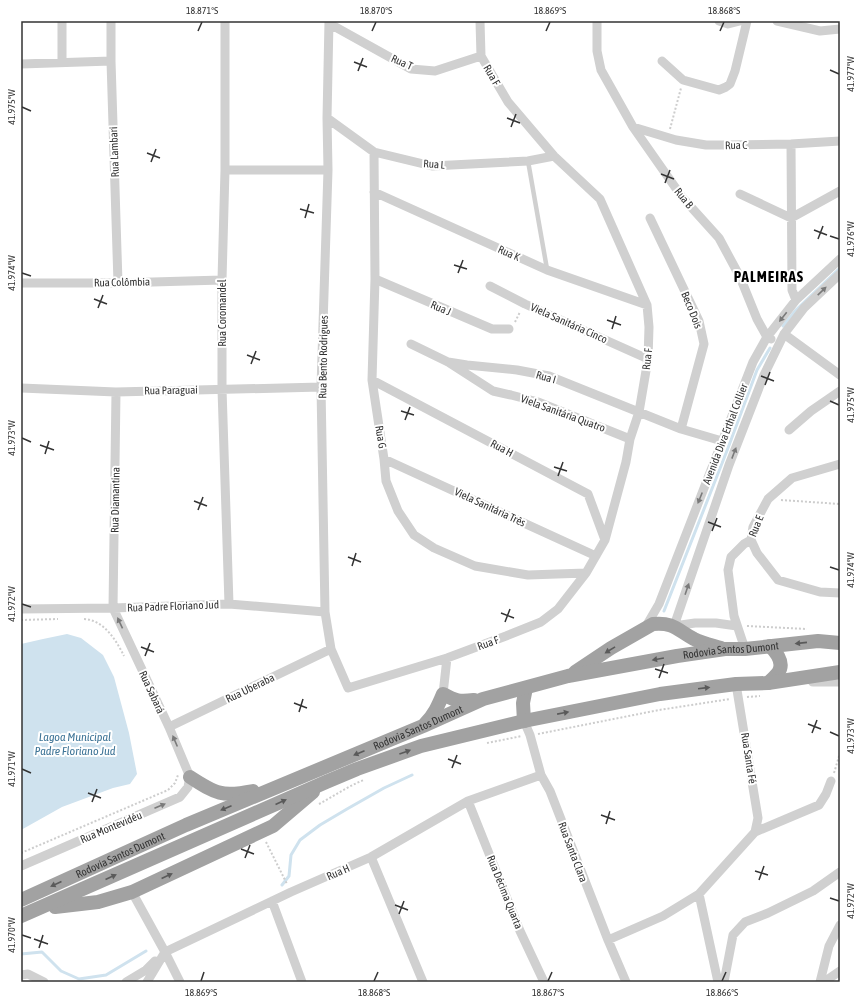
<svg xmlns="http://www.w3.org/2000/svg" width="861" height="1003" font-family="'Asap Condensed',sans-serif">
<rect width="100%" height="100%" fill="#fff"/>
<!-- water -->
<path fill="#cfe2ee" d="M67 634 81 638 103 655 114 677 129 733 137 774 130 784 113 788 62 807 21 830V644L43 639Z"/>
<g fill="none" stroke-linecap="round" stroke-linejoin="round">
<!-- stream -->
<path stroke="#cfe2ee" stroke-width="3" d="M783 326 796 310 840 268
M664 611 728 448 757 370 770 348
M282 885 289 876 291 855 300 840 320 825 347 809 384 788 412 775
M21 954 42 952 61 971 79 979 106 975 146 951"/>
<!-- path -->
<path stroke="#cdcdcd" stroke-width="2" stroke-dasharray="2 2" stroke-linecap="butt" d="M670 129 681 88
M515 322 520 312
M781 500 840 504
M84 619C104 620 116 640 124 656
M21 620 58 619
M747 626 807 629
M747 697 760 696
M538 734 659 710 730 699
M487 743 522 736
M834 773 840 753
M319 804C334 796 348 786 364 780
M266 842 287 884
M21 853 168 790 175 783 178 775"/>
<!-- service -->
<path stroke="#d0d0d0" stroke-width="4.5" d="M528 161 547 269"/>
<!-- minor -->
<path stroke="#d0d0d0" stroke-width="9" d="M111 21V61L118 283
M225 21V170L222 280V389L229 604
M329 21 327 118 328 170 321 387 325 612 331 649 348 688 447 658 506 636 541 622 558 609 586 573 605 540 626 462 630 439 639 412 648 359 649 327 647 305 600 199 554 156 508 102 481 56 480 21
M597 21V51L601 70 633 127 682 197 719 238 740 277 757 319 767 337 771 339
M719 21 728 24 740 21
M777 21 820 31 840 29
M330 24 411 69 435 71 481 56
M662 61 683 80 719 90 726 87 730 84 735 71 747 21
M62 62V21
M21 64 111 61
M327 118 374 152 432 166 528 161 554 156
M633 127 676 140 706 145H725L791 144 840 141
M791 144 792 290 796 300
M374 152 375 279 372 380 384 459 386 481 398 511 414 535 434 548 475 566 528 575 586 573
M225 170H328
M374 192 547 270 647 305
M740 194 791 218 840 191
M650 218 699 321 704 344 681 429
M375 279 492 329H509
M21 283H118L222 280
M490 286 525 304 648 359
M784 334 840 375
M411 344 448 362 493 391 511 395 538 402 630 439
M448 362 467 365 517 370 549 376 681 429 722 441
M372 380 588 494 605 540
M21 388 116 392 321 387
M789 430 811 411 840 391
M384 459 596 556
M751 540 757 553 778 580 820 592 840 593
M21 609 113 608 229 604 325 612
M737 626 716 623H695L674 626 729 465 764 375 784 334 804 308 840 274
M645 628 659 604 753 362 767 337 796 300 840 259
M745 649 734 616 728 570 731 557 744 544 751 540 753 527 768 499 792 478 840 464
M736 684 758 818 755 832
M443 694 447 658
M524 721 530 735 541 775 550 791 608 940 626 982
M169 727 331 649
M468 801 520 931 544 982
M371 857 423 982
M21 866 180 797 188 787 190 777 169 727 113 608 116 392
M132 892 165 952 180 982
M272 901 302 982
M608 940 663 916 699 894
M21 975 28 974 44 982
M126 982 146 970 155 961
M147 982 165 952 291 892 371 857 468 801 541 775
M718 982 699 894 755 832 819 805 826 794 831 781
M724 982 733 935 745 922 768 913 813 891 840 872
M820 982 829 946 840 925
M824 982 840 971"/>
<!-- tertiary -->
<path stroke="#d0d0d0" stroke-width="11" d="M813 681H840"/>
<!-- trunk -->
<g stroke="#a2a2a2" stroke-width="14">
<path d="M575 672 611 648 653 624C674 622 677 630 694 639 702 643 711 645 721 648"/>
<path d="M768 683C771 680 776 676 778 673 785 663 777 653 770 646"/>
<path d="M524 721 523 703 526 688"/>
<path d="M425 724C434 715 438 706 443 694 456 701 459 702 474 700"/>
<path d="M190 777C216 794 222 797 253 791"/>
<path id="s1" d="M21 900 186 825 423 726 483 699 568 676 677 656 725 649H745L818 641 840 643"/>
<path d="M55 907 98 902 132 892 273 826 313 792"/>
<path d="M21 916 326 782 357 769 421 746 524 721 660 694 736 684 768 683 840 672"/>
</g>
</g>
<!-- one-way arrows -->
<defs><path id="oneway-solid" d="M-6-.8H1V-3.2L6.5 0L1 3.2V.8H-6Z"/></defs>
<g fill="#7a7a7a">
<use href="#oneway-solid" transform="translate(822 291) rotate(-44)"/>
<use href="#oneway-solid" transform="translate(783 317) rotate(128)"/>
<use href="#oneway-solid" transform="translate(734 453) rotate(-69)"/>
<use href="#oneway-solid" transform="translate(700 498) rotate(112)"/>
<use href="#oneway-solid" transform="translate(687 589) rotate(-71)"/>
<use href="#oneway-solid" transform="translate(120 623) rotate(-115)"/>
<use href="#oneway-solid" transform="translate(175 741) rotate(-113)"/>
<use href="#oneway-solid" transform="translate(160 806) rotate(-23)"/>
</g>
<g fill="#5a5a5a">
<use href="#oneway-solid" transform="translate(801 643) rotate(174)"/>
<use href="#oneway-solid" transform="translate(610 650) rotate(148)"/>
<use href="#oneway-solid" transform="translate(658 659) rotate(170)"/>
<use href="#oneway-solid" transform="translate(704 688) rotate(-7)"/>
<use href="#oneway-solid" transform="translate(563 713) rotate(-11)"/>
<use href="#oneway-solid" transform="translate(405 752) rotate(-20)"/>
<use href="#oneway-solid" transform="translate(359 753) rotate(157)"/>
<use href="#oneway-solid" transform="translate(281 802) rotate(-24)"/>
<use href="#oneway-solid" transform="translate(226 808) rotate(157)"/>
<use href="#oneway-solid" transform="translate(167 876) rotate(-25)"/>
<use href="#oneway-solid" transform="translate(111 877) rotate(-24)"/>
<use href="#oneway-solid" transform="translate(56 884) rotate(156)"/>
</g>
<!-- ticks -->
<path fill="none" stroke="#333" stroke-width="1.5" d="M198 31 202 22M372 31 376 22M546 31 550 22M720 31 724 22M354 62 367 67M830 70 839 74M358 71 363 58M22 107 31 111M507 118 520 123M511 127 516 114M147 153 160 158M151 162 156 149M661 174 674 179M665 183 670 170M300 209 314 213M305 218 309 204M814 230 827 235M830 236 839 239M818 239 823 226M454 265 467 269M22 273 31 276M458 273 463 260M94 299 107 304M98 308 103 295M607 320 621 325M612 329 616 316M247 355 260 360M251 364 256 351M761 376 774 381M765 385 770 372M830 401 839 405M401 411 414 415M405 420 410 407M22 438 31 442M40 445 54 450M45 454 49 441M554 467 567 471M558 476 563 462M194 501 207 506M198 510 203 497M708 522 721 527M712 531 717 518M348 557 361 562M352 566 356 553M830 567 839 570M22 604 31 607M501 613 514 618M505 622 510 609M141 647 154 652M145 656 150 643M655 669 668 673M659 678 664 664M294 703 307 708M299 712 303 699M808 724 821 729M830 732 839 736M812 733 817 720M448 759 461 764M452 768 457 755M22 769 31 773M88 793 101 798M92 802 97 789M601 815 615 820M606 824 610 811M241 849 254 854M245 858 250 845M755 871 768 875M759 880 764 866M830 898 839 901M395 905 408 910M399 914 404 901M22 935 31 938M34 939 48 944M39 948 43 935M201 981 204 972M374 981 378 972M548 981 552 972M722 981 726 972"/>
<g text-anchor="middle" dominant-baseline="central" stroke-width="4" stroke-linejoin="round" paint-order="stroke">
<!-- street labels -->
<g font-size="11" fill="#333" stroke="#fff">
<text transform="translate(402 62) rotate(24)">Rua T</text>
<text transform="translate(492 75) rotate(60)">Rua F</text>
<text transform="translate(736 145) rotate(-1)">Rua C</text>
<text transform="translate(114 152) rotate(-92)">Rua Lambari</text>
<text transform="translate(434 164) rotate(4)">Rua L</text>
<text transform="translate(684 198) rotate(51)">Rua B</text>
<text transform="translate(509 253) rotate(24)">Rua K</text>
<text transform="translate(122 282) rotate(-1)">Rua Colômbia</text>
<text transform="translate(441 308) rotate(23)">Rua J</text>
<text transform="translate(692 310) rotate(68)">Beco Dois</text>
<text transform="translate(222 313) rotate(-90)">Rua Coromandel</text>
<text transform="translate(569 323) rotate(24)">Viela Sanitária Cinco</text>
<text transform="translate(323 357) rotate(-89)">Rua Bento Rodrigues</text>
<text transform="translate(647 359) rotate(-84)">Rua F</text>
<text transform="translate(546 377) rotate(16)">Rua I</text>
<text transform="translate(171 390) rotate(-1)">Rua Paraguai</text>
<text transform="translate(563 413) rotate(20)">Viela Sanitária Quatro</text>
<text transform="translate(725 434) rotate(-69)">Avenida Diva Erthal Collier</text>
<text transform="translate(381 437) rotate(81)">Rua G</text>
<text transform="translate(502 448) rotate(28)">Rua H</text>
<text transform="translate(115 500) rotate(-89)">Rua Diamantina</text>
<text transform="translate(490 507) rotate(25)">Viela Sanitária Três</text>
<text transform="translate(756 526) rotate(-68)">Rua E</text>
<text transform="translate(173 606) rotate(-2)">Rua Padre Floriano Jud</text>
<text transform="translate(488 643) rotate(-20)">Rua F</text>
<text stroke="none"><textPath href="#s1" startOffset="757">Rodovia Santos Dumont</textPath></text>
<text transform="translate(250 688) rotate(-26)">Rua Uberaba</text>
<text transform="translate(152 692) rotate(65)">Rua Sabará</text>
<text stroke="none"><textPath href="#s1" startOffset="433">Rodovia Santos Dumont</textPath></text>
<text transform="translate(749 758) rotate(81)">Rua Santa Fé</text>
<text transform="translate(111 827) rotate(-23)">Rua Montevidéu</text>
<text transform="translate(573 852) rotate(69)">Rua Santa Clara</text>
<text stroke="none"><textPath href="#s1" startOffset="109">Rodovia Santos Dumont</textPath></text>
<text transform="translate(338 872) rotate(-24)">Rua H</text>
<text transform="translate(505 892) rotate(68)">Rua Décima Quarta</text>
</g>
<!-- water labels -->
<g font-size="12" font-style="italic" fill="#3f7597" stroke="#fff">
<text x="75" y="737">Lagoa Municipal<tspan x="75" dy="14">Padre Floriano Jud</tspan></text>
</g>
<!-- district labels -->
<g font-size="15" font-weight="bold" letter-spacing="1" fill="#000" stroke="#fff">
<text x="769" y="276">PALMEIRAS</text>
</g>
</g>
<!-- border -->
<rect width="861" height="1003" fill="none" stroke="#ffffff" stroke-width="44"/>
<rect x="22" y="22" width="817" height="959" fill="none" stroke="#333" stroke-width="1.5"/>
<g font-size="10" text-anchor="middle" fill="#333">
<text x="202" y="14">18.871°S</text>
<text x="376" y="14">18.870°S</text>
<text x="550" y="14">18.869°S</text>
<text x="724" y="14">18.868°S</text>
<text transform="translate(850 74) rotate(-90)" y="4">41.977°W</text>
<text transform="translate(11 107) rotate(-90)" y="4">41.975°W</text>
<text transform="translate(850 239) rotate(-90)" y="4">41.976°W</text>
<text transform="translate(11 273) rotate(-90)" y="4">41.974°W</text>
<text transform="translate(850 405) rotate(-90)" y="4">41.975°W</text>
<text transform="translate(11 438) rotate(-90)" y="4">41.973°W</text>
<text transform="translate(850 570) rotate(-90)" y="4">41.974°W</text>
<text transform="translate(11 604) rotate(-90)" y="4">41.972°W</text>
<text transform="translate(850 736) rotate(-90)" y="4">41.973°W</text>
<text transform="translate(11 769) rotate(-90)" y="4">41.971°W</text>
<text transform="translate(850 901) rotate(-90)" y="4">41.972°W</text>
<text transform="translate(11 935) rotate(-90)" y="4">41.970°W</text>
<text x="201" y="996">18.869°S</text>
<text x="374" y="996">18.868°S</text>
<text x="548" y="996">18.867°S</text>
<text x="722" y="996">18.866°S</text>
</g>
</svg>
